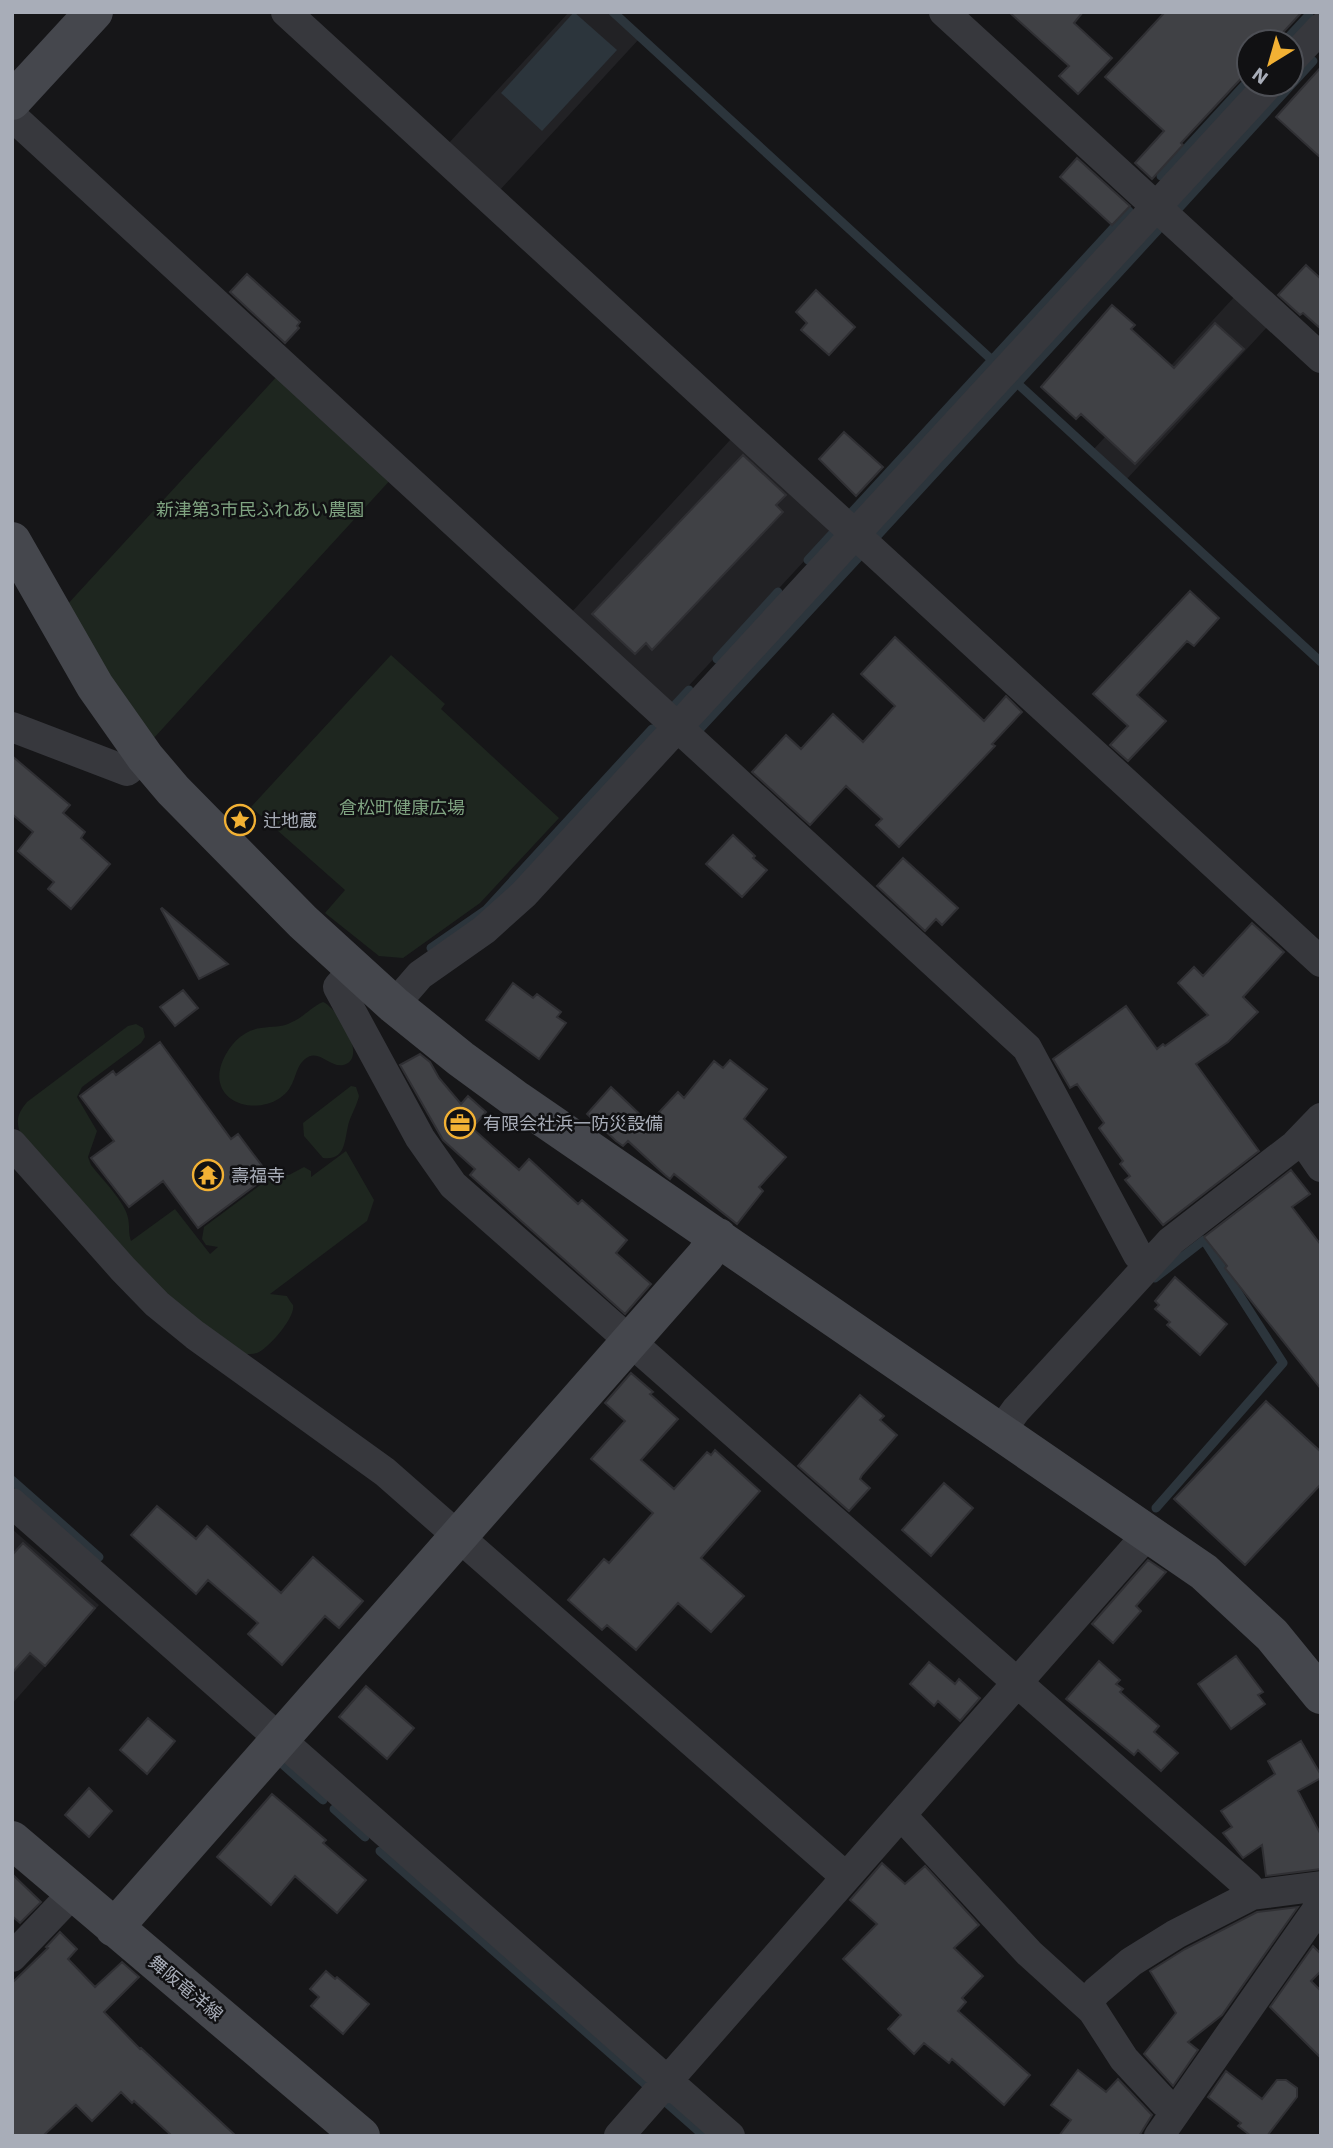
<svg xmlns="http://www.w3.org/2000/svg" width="1333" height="2148" font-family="'Work Sans','Noto Sans JP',sans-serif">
<rect width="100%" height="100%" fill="#161618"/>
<!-- built -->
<path fill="#222225" d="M569 12H609L639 39 499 191 448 144Z
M1236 295 1269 325 1126 480 1093 450Z
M731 439 832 531 669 707 569 615Z
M12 1529 99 1605 12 1704Z"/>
<!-- green -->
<path fill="#1e261f" d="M280 373 393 477 153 739 138 724 66 606Z
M391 655 445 704 441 709 559 818 480 903 403 958 379 956 325 913 345 890 251 807Z
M323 1002C336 1007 365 1051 348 1063 332 1073 320 1046 305 1059 293 1069 297 1087 280 1098 251 1117 206 1099 223 1060 230 1044 243 1030 261 1028 273 1026 281 1028 292 1022 304 1017 311 1007 323 1002Z
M136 1024 143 1028 145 1037 141 1043 82 1087 77 1097 97 1131 88 1157 91 1165C101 1178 126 1203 128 1218 130 1227 128 1232 131 1241L175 1209 210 1254 218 1247 206 1245 202 1239 204 1227 274 1175 277 1173 289 1175 304 1167 311 1171V1177L346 1151 374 1200 367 1221 270 1294 287 1296C287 1297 293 1305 293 1305 296 1317 268 1349 257 1353 254 1354 249 1354 246 1354L164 1296 22 1137C15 1122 17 1114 27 1102L128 1026Z
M351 1086 356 1087 359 1096C357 1105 352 1113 349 1122 344 1139 347 1161 323 1158L304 1136 303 1123Z"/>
<!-- water -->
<path fill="#2c353c" d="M574 12 617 50 542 131 501 93Z"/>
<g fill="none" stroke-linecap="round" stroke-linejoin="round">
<!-- stream -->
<path stroke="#2c353c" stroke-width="9" d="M613 12 992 360
M1284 42 1309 15
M1161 176 1249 80
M1179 208 1313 61
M1017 383 1321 662
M852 512 1129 211
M878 535 1158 230
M808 560 832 534
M717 659 778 592
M674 706 689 690
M697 732 858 558
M431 948 486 910 652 729
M1155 1278 1204 1240 1283 1363 1156 1508
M12 1480 99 1557
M280 1762 323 1800
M334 1809 365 1837
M380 1851 651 2089
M661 2098 704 2136"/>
</g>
<!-- building -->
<path fill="#404145" stroke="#303034" stroke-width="2" d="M1009 12H1083L1074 23 1112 58 1078 94 1059 76 1069 66Z
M1165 12H1302L1274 42H1249V70L1181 143 1183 145 1152 179 1135 163 1164 131 1105 77Z
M1321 67V158L1276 117Z
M1077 158 1130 206 1112 225 1060 177Z
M1306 265 1321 279V329L1303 313 1300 315 1278 295Z
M247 274 300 322 297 326 299 328 285 343 230 292Z
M816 290 855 327 829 355 801 330 807 323 796 312Z
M1112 305 1135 325 1131 329 1174 368 1215 323 1244 349 1135 464 1081 414 1076 419 1041 387Z
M844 432 883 467 856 496 819 459Z
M743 455 786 495 776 505 783 512 652 650 646 643 635 654 592 614Z
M1190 591 1219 618 1194 646 1187 641 1137 695 1166 721 1128 761 1110 745 1128 726 1093 694Z
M895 637 984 721 1006 696 1022 712 992 744 995 746 899 847 876 825 882 819 846 786 810 825 752 772 786 735 801 749 833 714 863 742 895 706 861 674Z
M12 756 70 805 63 813 85 832 81 838 110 864 71 909 48 889 54 882 18 851 33 832 12 814Z
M733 835 755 856 753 858 767 870 742 897 706 864Z
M903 858 958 908 942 925 936 919 925 931 877 886Z
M162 908 228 964 199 979 161 909Z
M1252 923 1284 952 1243 997 1258 1012 1228 1042 1196 1064 1259 1151 1163 1225 1125 1180 1130 1176 1120 1164 1123 1161 1099 1128 1104 1123 1077 1084 1070 1088 1053 1059 1126 1006 1157 1049 1163 1044 1165 1046 1208 1015 1178 983 1194 967 1203 976Z
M513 983 533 998 537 994 561 1012 557 1017 566 1023 539 1059 486 1020Z
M183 990 198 1008 175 1026 160 1007Z
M160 1042 231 1139 238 1134 269 1175 198 1228 163 1181 129 1207 91 1158 114 1141 80 1096 113 1071 116 1075Z
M420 1054 430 1062 439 1078 461 1104 468 1096 486 1112 472 1128 519 1170 529 1159 578 1204 582 1200 627 1240 616 1253 651 1284 625 1314 470 1175 475 1169 443 1140 400 1065Z
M730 1060 767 1089 744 1119 786 1157 759 1187 763 1191 737 1224 674 1174 670 1179 665 1175 628 1141 623 1146 616 1141 587 1114 611 1087 649 1123 678 1092 684 1098 714 1061 723 1068Z
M1291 1170 1310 1194 1292 1207 1321 1245V1389L1225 1268 1227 1266 1204 1237Z
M1175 1277 1227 1324 1200 1355 1167 1325 1170 1322 1155 1309 1159 1305 1155 1301Z
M631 1373 653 1392 650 1394 678 1419 641 1460 674 1489 707 1452 711 1455 715 1450 760 1491 701 1558 744 1596 711 1632 678 1603 636 1650 607 1625 602 1630 568 1600 604 1559 609 1563 653 1513 591 1459 625 1421 605 1403Z
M860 1395 884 1416 880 1420 897 1435 862 1475 860 1479 870 1488 849 1511 798 1466Z
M1266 1401 1321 1452V1484L1245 1565 1174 1499Z
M944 1483 973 1508 931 1556 902 1530Z
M157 1506 196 1539 207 1526 281 1593 313 1557 363 1601 339 1628 325 1616 282 1665 248 1634 258 1623 208 1580 196 1594 131 1535Z
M23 1543 95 1608 45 1666 30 1653 12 1673V1555Z
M1148 1560 1166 1572 1136 1606 1141 1611 1113 1643 1092 1624Z
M1236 1656 1263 1692 1258 1695 1265 1704 1231 1729 1198 1684Z
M1099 1661 1120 1680 1116 1684 1123 1689 1120 1692 1159 1726 1154 1732 1178 1753 1161 1771 1138 1750 1134 1755 1066 1699Z
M929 1662 955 1684 959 1679 980 1698 960 1721 938 1701 934 1706 910 1684Z
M366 1686 414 1728 387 1759 339 1717Z
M148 1718 175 1741 147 1774 120 1750Z
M1301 1741 1321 1775V1778L1298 1791 1321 1835V1869L1266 1876 1262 1845 1243 1858 1223 1833 1232 1827 1221 1811 1275 1774 1268 1761Z
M89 1788 112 1811 89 1837 65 1815Z
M272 1794 326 1840 323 1843 366 1880 337 1913 295 1876 271 1905 217 1857Z
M882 1863 905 1884 925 1866 979 1925 954 1948 983 1976 962 1998 966 2002 958 2011 1030 2075 1004 2105 952 2059 949 2063 924 2043 914 2054 888 2029 901 2015 843 1959 877 1924 850 1900Z
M12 1874 41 1902 20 1923 12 1916Z
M1298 1907 1222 2015 1188 2042 1198 2050 1173 2086 1144 2054 1176 2013 1150 1971 1185 1949 1257 1912Z
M60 1932 77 1949 68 1959 95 1987 122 1962 139 1977 104 2012 140 2049 141 2048 236 2136H172L134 2101 132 2103 121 2092 92 2121 76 2105 43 2136H12V1983L48 1948 46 1947Z
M1313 1946 1321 1954V1971L1311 1981 1321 1991V2058L1270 2007Z
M326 1971 335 1979 337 1977 369 2004 343 2034 311 2006 319 1997 310 1989Z
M1078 2070 1106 2092 1118 2079 1152 2115 1139 2136H1059L1071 2120 1051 2105Z
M1226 2071 1262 2099 1277 2080H1286L1297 2088V2097L1267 2136H1251L1238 2126 1241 2123 1208 2097Z"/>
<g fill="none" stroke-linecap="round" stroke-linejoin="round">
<!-- street -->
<path stroke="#37383d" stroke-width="30" d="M286 12 1321 962
M944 12 1321 358
M1291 60 1321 28
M12 116 1027 1048 1138 1255 1149 1265
M12 727 127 771 145 757
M353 970 338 987 420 1138 453 1185 1248 1886 1252 1895
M394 1005 420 975 484 930 524 894 1269 84
M1300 1141 1310 1151 1321 1167
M12 1144 123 1269 157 1304 195 1335 385 1472 846 1877
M1001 1431 1016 1410 1171 1241 1295 1145 1321 1118
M12 1503 730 2136
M901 1815 1029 1953 1093 2011 1124 2059 1164 2102 1176 2110
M12 1957 73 1893
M1086 2004 1097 1991 1131 1962 1176 1934 1252 1895 1321 1886
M619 2136 1138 1545 1148 1531
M1159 2136 1321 1904"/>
<!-- secondary -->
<path stroke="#45474d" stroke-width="38" d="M12 101 94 12
M12 541 95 686 145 757 173 790 303 922 394 1005 461 1059 517 1100 1204 1572 1272 1635 1321 1695
M12 1840 361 2136
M114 1928 705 1256 718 1237"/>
</g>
<!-- icons -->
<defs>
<g id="sight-ring" transform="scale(1.575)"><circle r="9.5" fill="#111113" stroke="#f2b134" stroke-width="1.5"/><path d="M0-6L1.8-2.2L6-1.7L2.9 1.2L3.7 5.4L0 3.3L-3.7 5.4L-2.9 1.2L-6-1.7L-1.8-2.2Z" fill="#f2b134"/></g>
<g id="office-ring" transform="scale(1.575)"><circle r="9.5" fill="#111113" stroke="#f2b134" stroke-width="1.5"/><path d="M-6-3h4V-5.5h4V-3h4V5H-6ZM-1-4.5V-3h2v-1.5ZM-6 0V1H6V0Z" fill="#f2b134"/></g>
<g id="temple-ring" transform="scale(1.575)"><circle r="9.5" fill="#111113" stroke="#f2b134" stroke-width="1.5"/><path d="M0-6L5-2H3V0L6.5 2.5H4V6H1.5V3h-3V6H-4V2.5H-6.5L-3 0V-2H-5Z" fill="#f2b134"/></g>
</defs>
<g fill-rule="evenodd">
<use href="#sight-ring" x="240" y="820"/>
<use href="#office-ring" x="460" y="1123"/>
<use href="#temple-ring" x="208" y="1175"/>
</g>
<g text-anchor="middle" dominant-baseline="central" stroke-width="5" stroke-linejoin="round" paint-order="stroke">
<!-- park labels -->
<g font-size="18" fill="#7fa381" stroke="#111113">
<text x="260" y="509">新津第3市民ふれあい農園</text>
<text x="402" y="807">倉松町健康広場</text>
</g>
<!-- poi labels -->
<g font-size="18" fill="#a8adb8" stroke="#111113" text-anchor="start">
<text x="263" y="820">辻地蔵</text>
<text x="483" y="1123">有限会社浜一防災設備</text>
<text x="231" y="1175">壽福寺</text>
</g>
<!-- street labels -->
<g font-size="18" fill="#a8adb8" stroke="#111113">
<text transform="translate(186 1988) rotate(40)">舞阪竜洋線</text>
</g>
</g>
<!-- border -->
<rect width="1333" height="2148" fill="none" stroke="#a8adb8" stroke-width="28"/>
<!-- north arrow -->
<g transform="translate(1270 63) rotate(217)"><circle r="33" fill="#111113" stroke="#4d4f55" stroke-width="2"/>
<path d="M0-5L12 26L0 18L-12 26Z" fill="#f2b134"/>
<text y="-10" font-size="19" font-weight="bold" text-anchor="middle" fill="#a8adb8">N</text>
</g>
</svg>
